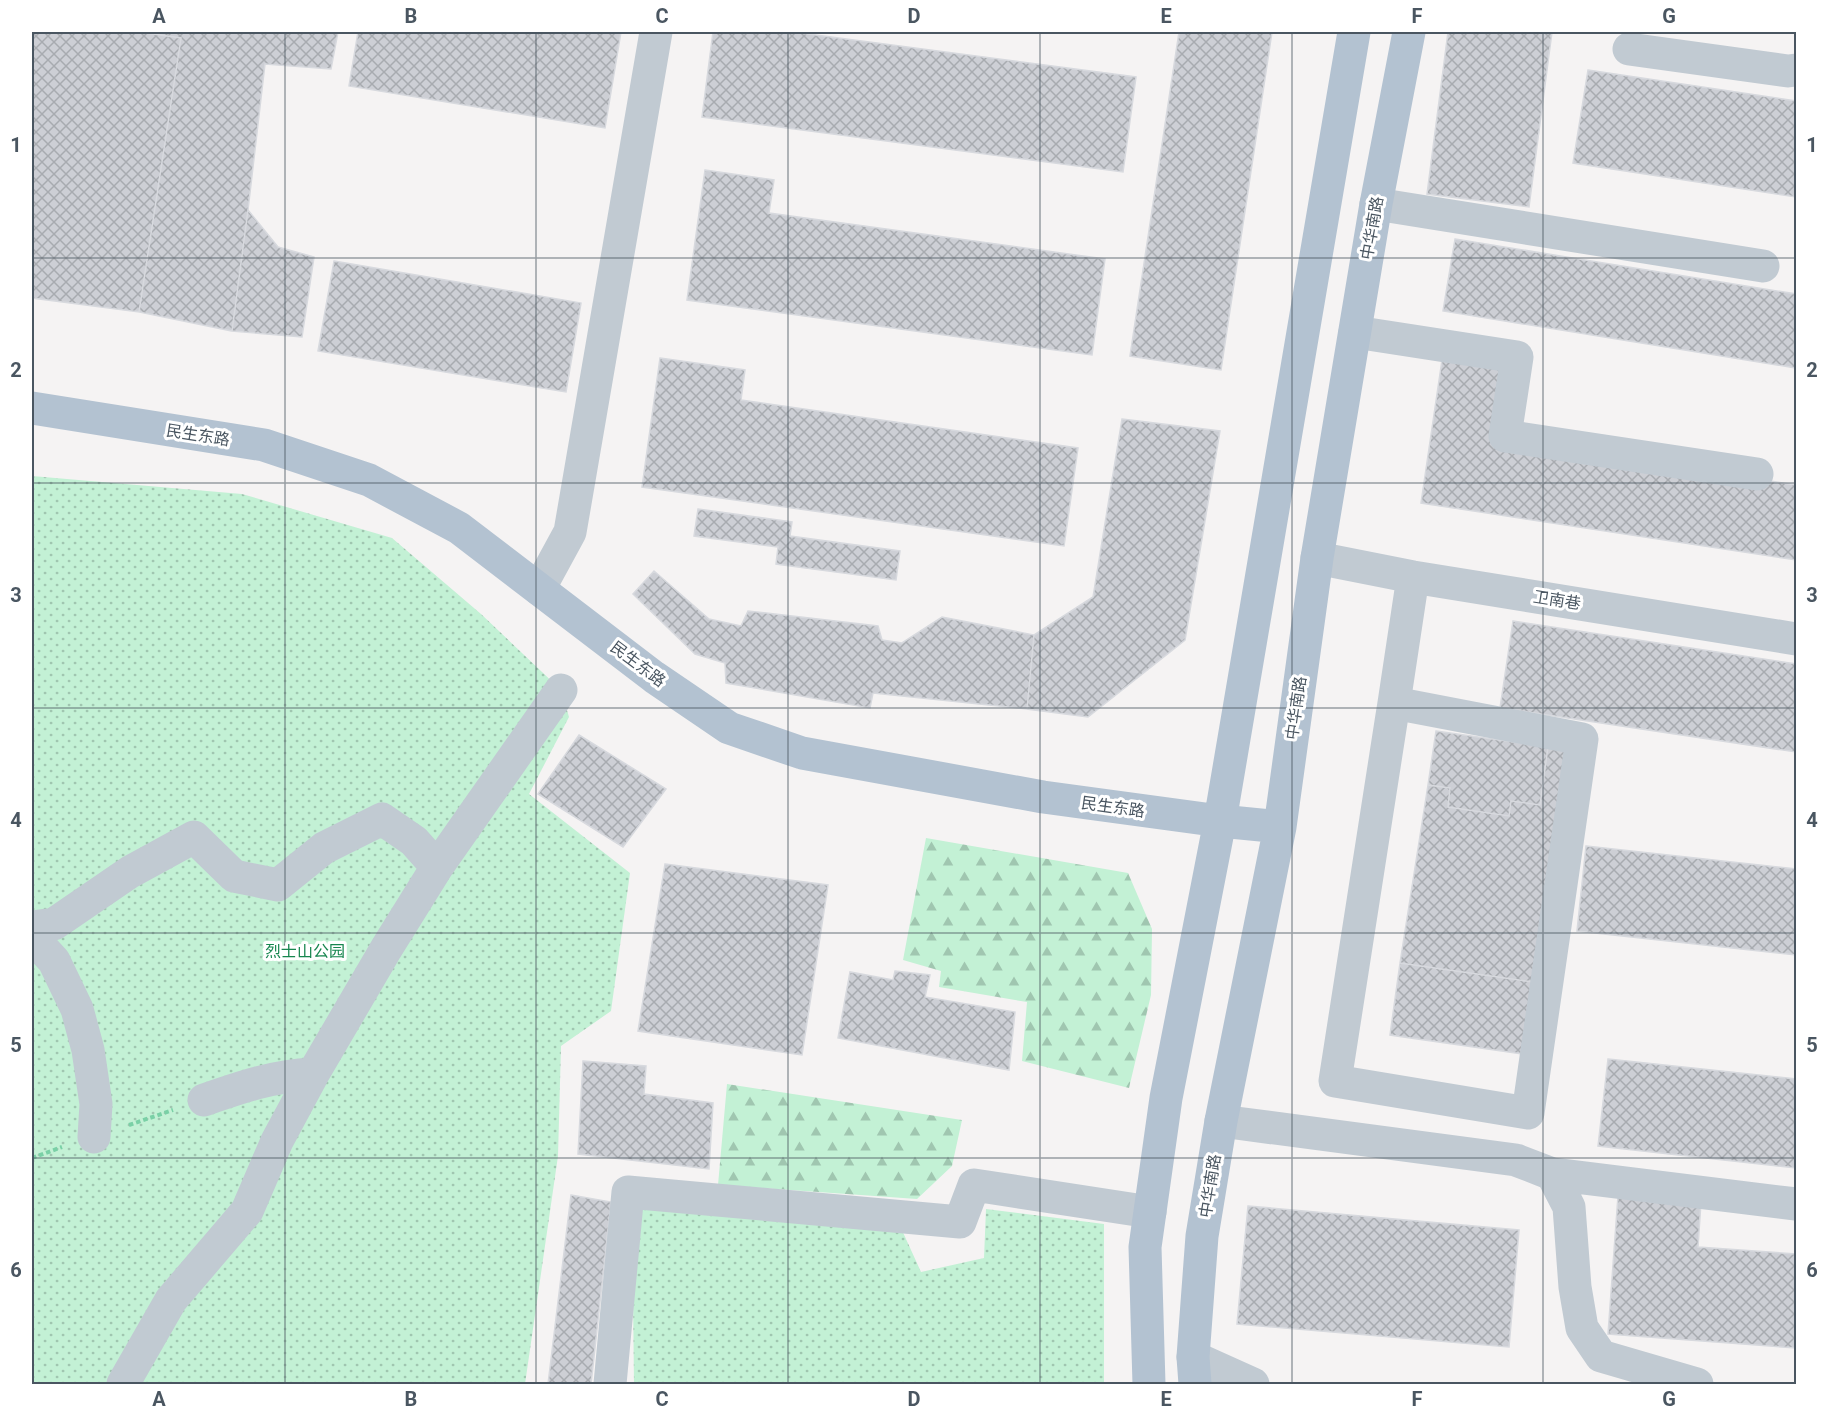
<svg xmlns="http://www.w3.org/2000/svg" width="1828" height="1416" font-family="Roboto,'Noto Sans SC',sans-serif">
<defs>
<pattern id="green-dots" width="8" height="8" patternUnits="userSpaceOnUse" patternTransform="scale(1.5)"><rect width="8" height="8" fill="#c3f1d5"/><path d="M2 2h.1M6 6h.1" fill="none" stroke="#a0c6b0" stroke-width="1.8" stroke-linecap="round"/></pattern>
<pattern id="forest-firs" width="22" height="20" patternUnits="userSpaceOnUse" patternTransform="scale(1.5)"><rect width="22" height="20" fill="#c3f1d5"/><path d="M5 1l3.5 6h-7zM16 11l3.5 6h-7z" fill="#a0c6b0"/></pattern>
<pattern id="building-cross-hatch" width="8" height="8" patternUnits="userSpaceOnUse" patternTransform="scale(1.5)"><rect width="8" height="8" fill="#cdcfd5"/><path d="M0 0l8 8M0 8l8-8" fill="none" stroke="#a8abb0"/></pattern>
</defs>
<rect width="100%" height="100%" fill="#f5f3f3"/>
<!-- green -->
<path fill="url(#green-dots)" d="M32 476 242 494 392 538 481 614 561 690 569 717 529 794 630 873 611 1011 561 1046 558 1156 525 1384H32Z
M632 1207 901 1228 921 1272 984 1258 986 1209 1104 1224V1384H634Z"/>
<!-- forest -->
<path fill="url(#forest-firs)" d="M926 838 1128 873 1152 929 1151 995 1129 1088 1022 1061 1027 1002 939 987 941 971 903 960Z
M727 1084 962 1120 952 1166 917 1199 718 1185Z"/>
<!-- building -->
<path fill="url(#building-cross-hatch)" stroke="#d7d9de" stroke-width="1.5" d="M32 32H139L181 38 139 312 32 298Z
M139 32H338L331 69 265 64 248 210 232 331 139 312 181 38Z
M358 32H621L605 128 349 86Z
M713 32H793L1136 77 1123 172 702 117Z
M1179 32H1272L1221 370 1130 356Z
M1448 32H1552L1529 207 1427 194Z
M1588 70 1796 101V197L1573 163Z
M705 170 774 180 769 213 1105 259 1092 355 687 300Z
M248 210 278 247 314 257 302 337 232 331Z
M1455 239 1796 294V368L1443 311Z
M334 261 581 303 566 392 318 351Z
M660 358 745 370 741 400 1078 448 1064 546 642 487Z
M1442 360 1502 369 1492 440 1796 485V560L1421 503Z
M1122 419 1220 431 1185 640 1088 717 1027 709 1034 635 1093 597Z
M698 509 792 522 790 536 900 551 896 580 776 564 778 547 694 536Z
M654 571 709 619 741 626 748 611 878 626 882 640 902 643 942 617 1034 635 1027 709 873 693 870 708 726 683 725 663 695 654 633 594Z
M1513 621 1796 664V752L1500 708Z
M1436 731 1548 747 1540 805 1511 801 1509 816 1448 807 1450 788 1428 785Z
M579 735 666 789 623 847 538 794Z
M1548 747 1573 751 1540 983 1400 963 1428 785 1450 788 1448 807 1509 816 1511 801 1540 805Z
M1586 846 1796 869V955L1577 931Z
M665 864 828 885 802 1055 638 1031Z
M1400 963 1540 983 1530 1055 1390 1035Z
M895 971 930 975 925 997 1015 1012 1009 1070 838 1038 850 972 893 980Z
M1608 1059 1796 1079V1168L1598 1146Z
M583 1061 646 1066 644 1094 713 1103 709 1169 578 1154Z
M571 1195 611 1202 591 1384H548Z
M1618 1196 1701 1202 1698 1247 1796 1254V1348L1608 1334Z
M1248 1206 1519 1230 1509 1347 1237 1324Z"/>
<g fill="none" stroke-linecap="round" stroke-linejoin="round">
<!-- path -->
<path stroke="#7ad0a6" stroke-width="4" stroke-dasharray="4.5 3" stroke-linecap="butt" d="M129 1125 173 1110
M32 1158 62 1147"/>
<!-- minor -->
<path stroke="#c1cad2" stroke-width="33" d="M1629 49 1788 71 1796 70
M1376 204 1763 266
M1355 332 1517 357 1505 436 1757 474
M1317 558 1413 577 1796 639
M539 589 570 532 656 32
M1394 703 1582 739 1528 1113 1335 1081 1391 722 1394 703 1413 577
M32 927 54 924 130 872 194 837 234 876 278 885 324 848 382 819 414 841 437 867
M32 937 54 961 77 1009 88 1050 96 1104 94 1137
M204 1100C241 1087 273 1076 313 1074
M1221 1121 1516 1160 1552 1174 1569 1207 1575 1287 1582 1328 1601 1356 1697 1384
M1552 1174 1796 1204
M1193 1357 1253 1384
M123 1384 171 1300 247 1211 277 1141 313 1074 386 949 437 867 561 690
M610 1384 628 1192 960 1222 974 1185 1150 1212"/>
<!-- major -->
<path stroke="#b3c2d1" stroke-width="33" d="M32 408 264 445 369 480 459 528 654 677 729 728 802 753 1043 797 1220 821 1280 827
M1149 1384 1145 1247 1166 1098 1220 821 1354 32
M1195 1384 1193 1357 1202 1236 1221 1121 1280 827 1317 558 1376 204 1409 32"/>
</g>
<!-- grid -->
<path fill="none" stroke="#4a5661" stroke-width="1.5" stroke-opacity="0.55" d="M285 32V1384M536 32V1384M788 32V1384M1040 32V1384M1292 32V1384M1543 32V1384M32 258H1796M32 483H1796M32 708H1796M32 933H1796M32 1158H1796"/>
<g text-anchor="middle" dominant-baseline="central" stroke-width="6" stroke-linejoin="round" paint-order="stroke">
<!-- street labels -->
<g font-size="16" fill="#4a5661" stroke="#fff">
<text transform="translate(1372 228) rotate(-80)">中华南路</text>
<text transform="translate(198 435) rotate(9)">民生东路</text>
<text transform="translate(1557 600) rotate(9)">卫南巷</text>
<text transform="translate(638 664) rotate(37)">民生东路</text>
<text transform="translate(1296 708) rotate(-82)">中华南路</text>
<text transform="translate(1113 807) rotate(8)">民生东路</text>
<text transform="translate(1210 1186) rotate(-81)">中华南路</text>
</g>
<!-- park labels -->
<g font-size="16" fill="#17864f" stroke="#fff">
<text x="305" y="951">烈士山公园</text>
</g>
</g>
<!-- border -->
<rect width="1828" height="1416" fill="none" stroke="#ffffff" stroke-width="66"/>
<rect x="33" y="33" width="1762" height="1350" fill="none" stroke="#4a5661" stroke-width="2"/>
<g font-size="20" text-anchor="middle" font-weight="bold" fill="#4a5661">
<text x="159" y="23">A</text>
<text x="411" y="23">B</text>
<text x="662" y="23">C</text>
<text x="914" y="23">D</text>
<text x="1166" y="23">E</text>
<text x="1417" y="23">F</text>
<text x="1669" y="23">G</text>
<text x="16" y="152">1</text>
<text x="1812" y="152">1</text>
<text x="16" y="377">2</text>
<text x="1812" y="377">2</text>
<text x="16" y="602">3</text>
<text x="1812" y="602">3</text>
<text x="16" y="827">4</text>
<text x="1812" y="827">4</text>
<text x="16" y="1052">5</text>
<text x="1812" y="1052">5</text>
<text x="16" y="1277">6</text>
<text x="1812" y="1277">6</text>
<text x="159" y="1406">A</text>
<text x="411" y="1406">B</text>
<text x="662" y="1406">C</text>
<text x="914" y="1406">D</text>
<text x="1166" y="1406">E</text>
<text x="1417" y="1406">F</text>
<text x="1669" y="1406">G</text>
</g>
</svg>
